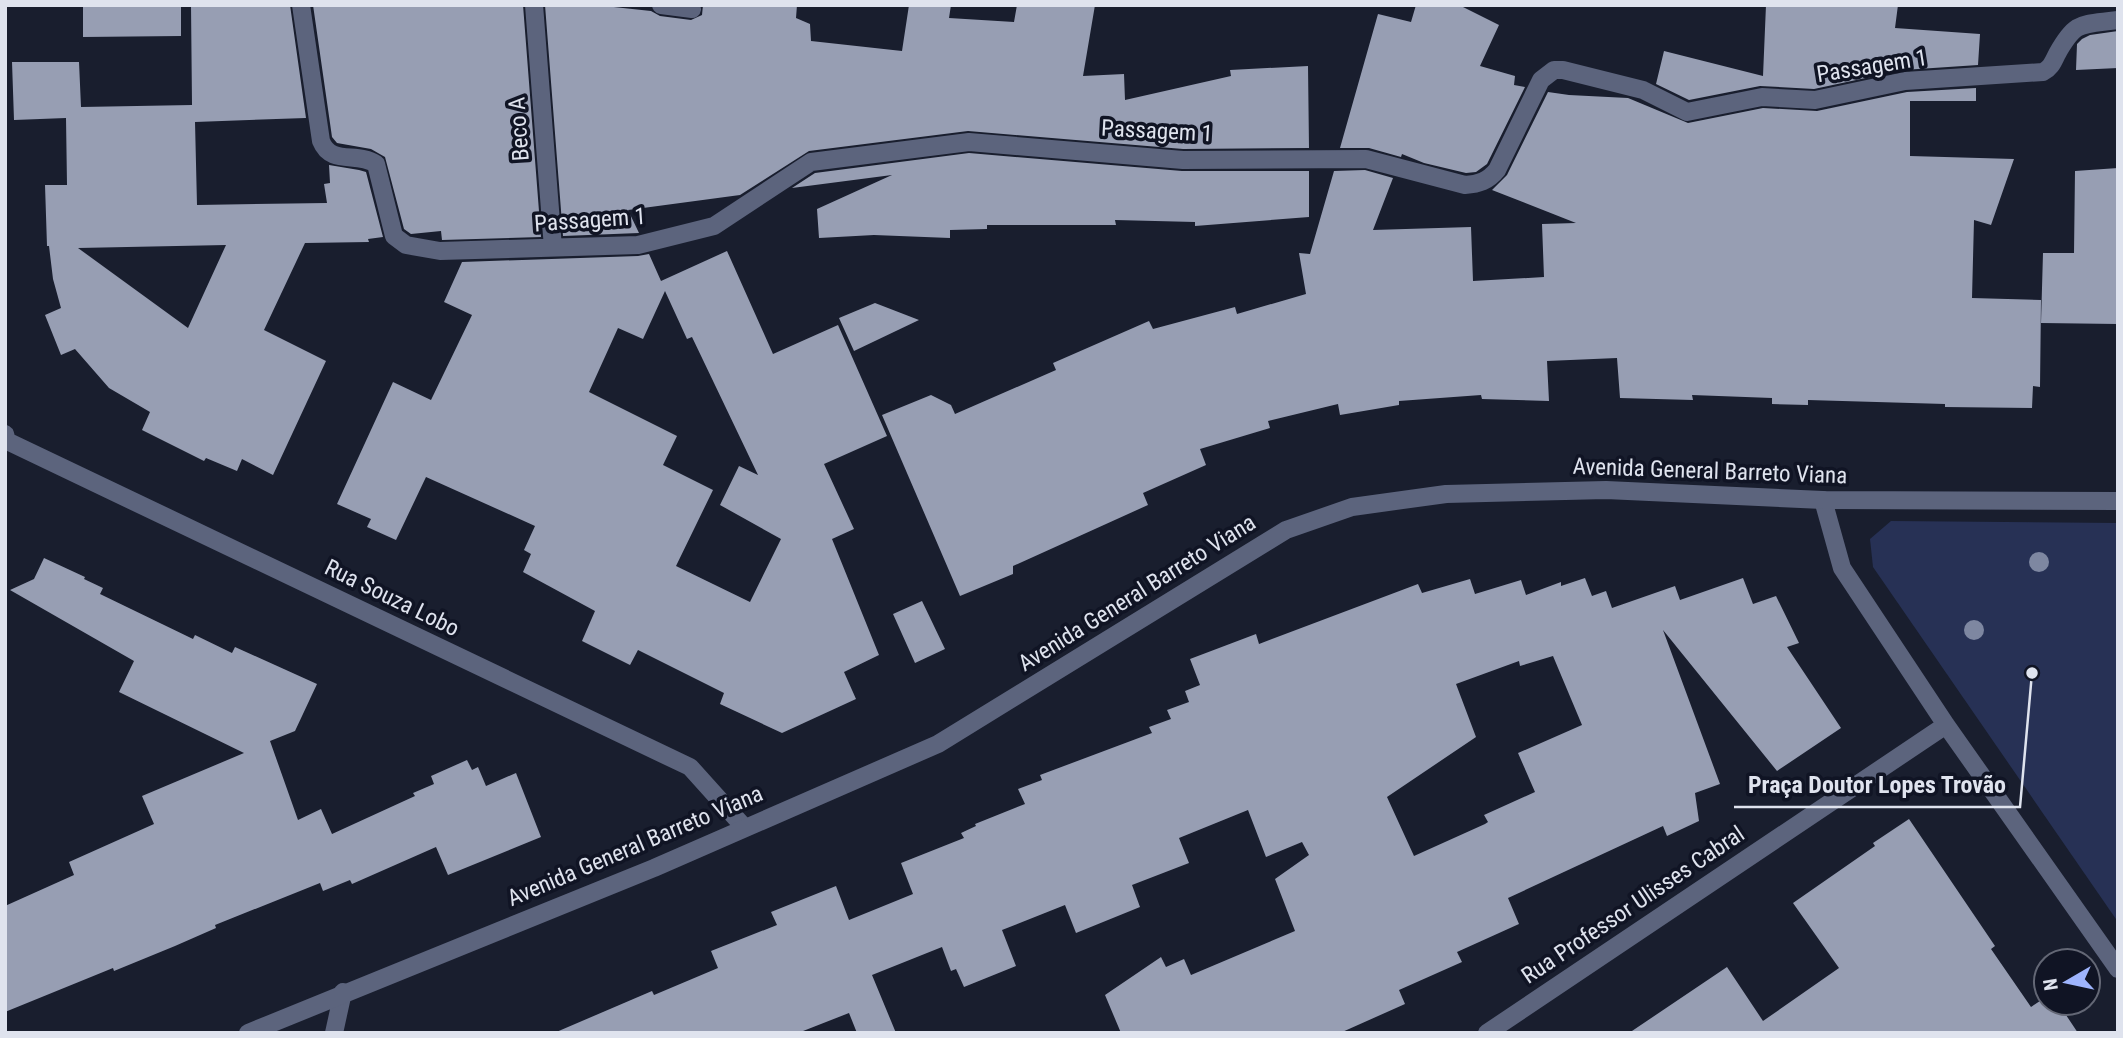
<svg xmlns="http://www.w3.org/2000/svg" width="2123" height="1038" font-family="'Roboto Condensed',sans-serif">
<rect width="100%" height="100%" fill="#191e2e"/>
<!-- green -->
<path fill="#273155" d="M1891 521 2118 523V922L1873 567 1870 539Z"/>
<!-- building -->
<path fill="#979eb3" fill-rule="evenodd" d="M83 5H181V36L83 37Z
M191 5H290L306 118 195 122 197 205 327 203 324 184 330 183 329 165 359 170 366 172 383 237 368 239 369 242 305 243 264 330 326 361 273 475 242 459 237 471 206 458 204 461 142 430 150 412 109 388 75 349 61 355 45 315 61 308 53 279 49 246H47L45 185H67L66 118 14 120 12 62H79L81 107 192 105ZM226 245 188 328 78 248Z
M313 5H523L541 237 442 240 441 231 411 234 404 229 385 157 371 149 337 143 332 137Z
M545 5H595L651 11 660 16 691 20 702 15 703 5H797L796 18 810 24 811 41 902 51 909 5H951L949 18 1014 22 1017 5H1095L1083 76 1124 74 1125 100 1231 76 1230 70 1308 66 1309 148 1183 149 968 131 809 151 740 195 628 210 639 233 563 236Z
M1416 5H1459L1499 25 1480 66 1515 76 1514 85 1525 87 1487 164 1476 172 1466 173 1424 163 1402 154 1401 157 1369 148H1340L1378 14 1411 22Z
M1766 5H1898L1895 28 1980 34 1978 65 1903 70 1814 89 1760 86 1689 100 1656 84 1664 51 1763 76Z
M2118 31V68L2076 70 2077 44 2082 39 2090 35Z
M1976 88V101H1910V156L2014 159 1991 225 1974 220 1972 298 2041 300 2040 387 2033 386 2032 408 1945 407V404L1808 400V405L1772 404V398L1692 395 1693 400 1620 398 1617 358 1547 361 1549 401 1482 399 1481 395 1399 401V405L1340 415 1338 404 1268 421 1270 428 1200 449 1206 465 1143 493 1148 505 1013 566V574L960 596 882 415 931 395 951 405 955 414 1056 370 1053 363 1149 321 1153 329 1235 307 1237 314 1306 294 1299 253 1310 254 1334 171 1365 170 1393 178 1373 230 1471 227 1473 281 1544 277 1542 224 1576 223 1492 190 1507 175 1548 92 1569 95 1628 98 1688 123 1763 108 1817 111 1907 92Z
M969 153 1182 171H1309V217L1195 226V222L1115 220 1116 225H987V229L950 230V238L874 235 819 238 817 209 892 175 792 188 815 173Z
M2118 168V324L2041 323 2043 253H2074L2075 171Z
M727 251 773 354 838 325 887 436 824 464 854 529 832 539 879 655 844 672 856 699 782 733 720 704 724 693 638 650 630 665 582 641 595 611 523 572 531 554 524 550 535 526 426 477 396 540 367 527 371 519 337 504 393 382 431 400 472 315 444 302 462 262 638 256 649 254 661 281ZM665 291 687 339 692 337 758 475 739 466 720 505 781 539 750 602 676 566 713 490 663 465 677 436 589 392 618 328 643 339Z
M875 303 919 320 854 351 839 318Z
M44 558 85 577 84 579 103 588 100 594 193 639 195 635 232 653 235 647 317 684 295 731 270 741 298 820 321 809 332 834 415 796 413 793 434 784 431 776 467 760 472 770 478 767 486 786 516 773 541 837 448 875 436 847 352 884 350 880 323 891 320 883 215 925 216 928 175 946 114 971 113 968 5 1012V906L74 875 69 862 154 824 142 796 244 753 119 692 134 661 10 590 34 579Z
M1585 578 1592 596 1606 591 1612 608 1675 586 1680 600 1743 578 1753 604 1776 596 1799 643 1787 647 1841 728 1777 771 1663 630 1720 784 1695 793 1699 821 1667 836 1663 826 1508 898 1519 924 1457 952 1462 962 1399 990 1405 1004 1340 1033H1121L1105 995 1161 957 1166 967 1184 959 1191 975 1295 931 1275 879 1309 855 1302 842 1266 857 1248 810 1179 838 1189 863 1132 885 1140 907 1076 933 1065 905 1002 930 1016 966 964 987 956 969 951 971 942 947 872 975 896 1033H857L849 1013 798 1033H554L652 991 654 995 718 968 711 951 777 925 771 912 836 886 849 920 913 894 901 863 964 838 961 833 976 826 975 824 1025 804 1018 789 1042 780 1040 775 1152 733 1149 727 1171 719 1167 710 1189 702 1185 691 1200 685 1190 659 1256 634 1259 644 1418 584 1422 593 1470 579 1475 594 1521 580 1526 595 1561 582V586ZM1553 656 1582 725 1518 753 1535 792 1484 815 1488 822 1485 824 1414 856 1387 797 1476 737 1456 684 1519 661 1520 666Z
M922 601 945 649 915 663 893 614Z
M1909 819 1995 946 1991 949 2031 1007 2046 997V1003H2058L2078 1033H1629L1727 967 1763 1021 1839 968 1793 903 1875 846 1873 843Z"/>
<g fill="none" stroke-linecap="round" stroke-linejoin="round">
<!-- service -->
<path stroke="#5c647d" stroke-width="18" d="M301 5 321 141C331 166 357 151 376 164L394 236 406 245 440 251 638 245 714 226 811 162 969 142 1183 160 1366 159 1465 185C1479 184 1488 181 1497 170L1541 80 1554 70H1563L1643 90 1687 112 1762 97 1815 100 1905 81 2043 72C2051 68 2053 62 2057 54 2076 20 2081 25 2118 20
M534 5 553 248
M661 5 692 9"/>
<!-- minor -->
<path stroke="#5c647d" stroke-width="18" d="M5 434 7 441 690 767 744 827
M1823 500 1842 568 1946 725 2118 969
M334 1033 343 992
M1487 1033 1946 725"/>
<!-- tertiary -->
<path stroke="#5c647d" stroke-width="18" d="M248 1033 654 868 938 744 1286 530 1352 507 1446 494 1606 490 1823 500 2118 501"/>
</g>
<!-- trees -->
<g fill="#7e87a1">
<circle cx="2039" cy="562" r="10"/>
<circle cx="1974" cy="630" r="10"/>
</g>
<g text-anchor="middle" dominant-baseline="central" stroke-width="7" stroke-linejoin="round" paint-order="stroke">
<!-- street labels -->
<g font-size="23" fill="#dfe3ee" stroke="#101424">
<text transform="translate(1872 66) rotate(-9)">Passagem 1</text>
<text transform="translate(519 129) rotate(-94)">Beco A</text>
<text transform="translate(1157 131) rotate(3)">Passagem 1</text>
<text transform="translate(590 220) rotate(-4)">Passagem 1</text>
<text transform="translate(1710 471) rotate(2)">Avenida General Barreto Viana</text>
<text transform="translate(1137 593) rotate(-32)">Avenida General Barreto Viana</text>
<text transform="translate(392 598) rotate(26)">Rua Souza Lobo</text>
<text transform="translate(635 846) rotate(-23)">Avenida General Barreto Viana</text>
<text transform="translate(1633 905) rotate(-34)">Rua Professor Ulisses Cabral</text>
</g>
</g>
<!-- callouts -->
<path fill="none" stroke="#dfe3ee" stroke-width="2.5" d="M2032 673L2020 807H1734"/>
<circle fill="#dfe3ee" stroke="#101424" stroke-width="2.5" cx="2032" cy="673" r="7"/>
<g font-size="24" text-anchor="middle" font-weight="bold" fill="#dfe3ee" stroke="#101424" stroke-width="7" stroke-linejoin="round" paint-order="stroke">
<text x="1877" y="793">Praça Doutor Lopes Trovão</text>
</g>
<!-- border -->
<rect width="2123" height="1038" fill="none" stroke="#dfe3ee" stroke-width="14"/>
<!-- north arrow -->
<g transform="translate(2067 982) rotate(261)"><circle r="33" fill="#101424" stroke="#636775" stroke-width="2"/>
<path d="M0-5L12 26L0 18L-12 26Z" fill="#9eb4fd"/>
<text y="-10" font-size="19" font-weight="bold" text-anchor="middle" fill="#dfe3ee">N</text>
</g>
</svg>
